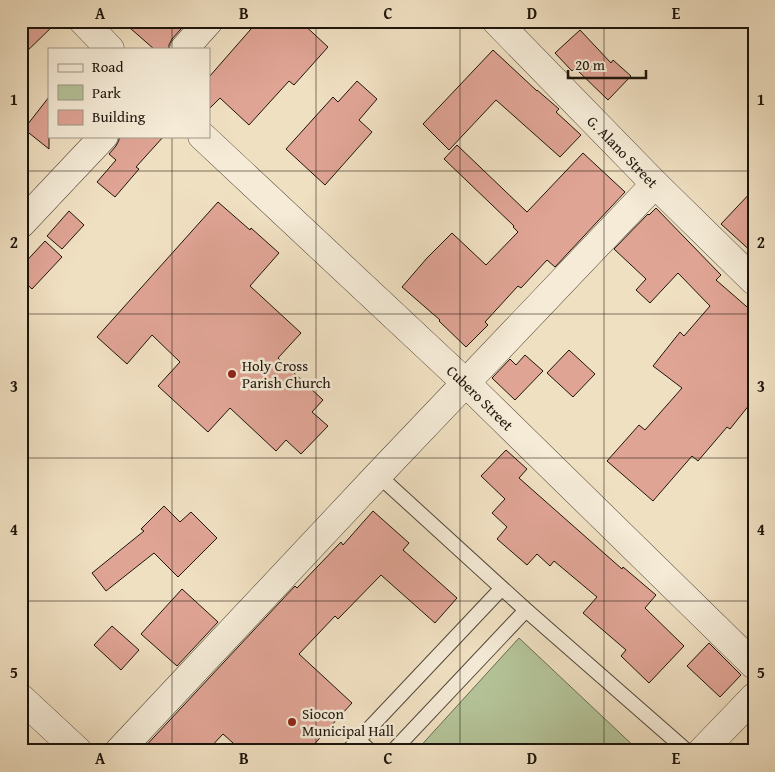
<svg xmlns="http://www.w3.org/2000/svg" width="775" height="772" font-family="'Gentium Book Plus',serif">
<rect width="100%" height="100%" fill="#f0e0c2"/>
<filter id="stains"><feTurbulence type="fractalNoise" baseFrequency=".004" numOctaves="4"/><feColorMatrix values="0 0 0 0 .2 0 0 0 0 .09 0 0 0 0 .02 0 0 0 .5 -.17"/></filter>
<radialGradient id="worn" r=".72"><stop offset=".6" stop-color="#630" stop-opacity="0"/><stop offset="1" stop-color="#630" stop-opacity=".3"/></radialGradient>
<!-- green -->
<path fill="#b4c398" stroke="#686c52" d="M519 638 639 751H416Z"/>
<!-- building -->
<path fill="#e0a495" stroke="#1d150b" d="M21 21H58L21 57Z
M122 21H188L172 39 169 45V49H154Z
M258 21H300L328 47 294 85 289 81 249 125 220 98 209 109V77Z
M580 30 611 63 613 60 631 76 608 100 575 68 572 71 555 53Z
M493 50 537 91V90L559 109 556 112 581 135 560 157 496 100 449 150 423 124Z
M357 81 377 99 359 120 372 132 325 185 286 149 333 97 338 102Z
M49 97V149L24 129Z
M119 136H164L136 167 139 169 115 197 97 182 116 160 109 154 116 146 119 140Z
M457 145 527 212 583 153 625 192 555 267 547 260 521 288 518 286 485 322 488 325 466 347 439 321 440 320 402 287 427 258 452 233 486 265 518 232 513 227 514 226 444 159Z
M754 189V254L721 224Z
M218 202 250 230 251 228 279 253 250 286 301 333 278 358 323 400 312 412 328 426 301 454 286 440 276 451 230 408 208 432 158 386 180 362 152 335 127 364 97 337Z
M656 208 721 275 716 280 754 313V399L730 429 727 427 698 461 692 456 653 501 607 461 639 425 645 430 682 388 653 366 680 332 684 336 710 306 678 273 650 303 636 290 646 279 614 249 648 214 649 215Z
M69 211 84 225 62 249 47 236Z
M45 241 62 257 32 289 21 279V267Z
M569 350 595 374 573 397 547 373Z
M525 355 543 371 515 400 492 378 510 359 516 365Z
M506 450 527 469 519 478 622 569 623 567 656 595 645 608 684 646 649 683 621 656 626 650 583 613 597 597 554 561 550 566 537 554 527 565 497 539 507 527 492 513 505 499 481 476Z
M164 506 180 522 191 512 217 538 178 577 154 553 106 591 92 573 144 531 141 529Z
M373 511 409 543 403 550 457 598 435 623 381 575 338 619 335 616 299 654 352 703 308 751H242L223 734 207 751H141L295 586 297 588 341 542 343 545Z
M182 589 218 622 177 666 141 634Z
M112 626 139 650 121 670 94 645Z
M709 643 741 675 720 697 687 666Z"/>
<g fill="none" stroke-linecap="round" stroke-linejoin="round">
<!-- service casing -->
<g stroke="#524839" stroke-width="16">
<path id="service" d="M378 475 526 610 687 751
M358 740 370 751
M348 751 502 588
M393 751 526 610"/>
</g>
<!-- minor casing -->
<g stroke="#524839" stroke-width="29">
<g id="minor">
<path d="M83 21 110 49"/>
<path id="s1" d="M496 21 655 184 754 281"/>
<path d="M184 49 209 21"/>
<path id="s2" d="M202 136 466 383 754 665"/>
<path d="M21 224 104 136"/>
<path d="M21 698 78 751"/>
<path d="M119 751 378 475 655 184"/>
</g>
</g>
<!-- tertiary casing -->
<g stroke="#524839" stroke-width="29">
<path id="tertiary" d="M702 751 754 697"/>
</g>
<!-- service -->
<use href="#service" stroke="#f5ebd7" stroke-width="14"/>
<!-- minor -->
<use href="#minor" stroke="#f5ebd7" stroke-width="28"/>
<!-- tertiary -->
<use href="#tertiary" stroke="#f5ebd7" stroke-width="28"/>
</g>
<!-- grid -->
<path fill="none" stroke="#1d150b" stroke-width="1" stroke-opacity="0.55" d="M172 21V49M316 21V751M460 21V751M604 21V751M172 136V751M21 171H754M21 314H754M21 458H754M21 601H754"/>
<!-- markers -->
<g fill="#8f2418" stroke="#f5ebd7" stroke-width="2">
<circle cx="232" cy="374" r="5"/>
<circle cx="292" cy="722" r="5"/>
</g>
<g text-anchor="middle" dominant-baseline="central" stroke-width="5" stroke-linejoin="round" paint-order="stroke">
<!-- street labels -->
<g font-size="15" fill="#1d150b" stroke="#f5ebd7">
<text stroke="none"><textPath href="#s1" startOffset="182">G. Alano Street</textPath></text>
<text stroke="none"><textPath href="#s2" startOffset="382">Cubero Street</textPath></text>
</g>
<!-- poi labels -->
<g font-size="15" fill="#1d150b" stroke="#f5ebd7" text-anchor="start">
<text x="242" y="365">Holy Cross<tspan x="242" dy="17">Parish Church</tspan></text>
<text x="302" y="713">Siocon<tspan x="302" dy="17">Municipal Hall</tspan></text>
</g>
</g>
<!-- margin -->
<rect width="775" height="772" fill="none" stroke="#f0e0c2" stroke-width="55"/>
<!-- legend -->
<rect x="48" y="48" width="162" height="90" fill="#f5ebd7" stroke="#9f9585"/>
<rect x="58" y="64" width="25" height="8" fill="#f5ebd7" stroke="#9f9585"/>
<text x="92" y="72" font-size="15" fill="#1d150b">Road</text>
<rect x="58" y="85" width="25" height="15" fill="#b4c398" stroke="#9f9585"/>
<text x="92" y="98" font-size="15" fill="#1d150b">Park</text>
<rect x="58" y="110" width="25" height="15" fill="#e0a495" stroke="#9f9585"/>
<text x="92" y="122" font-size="15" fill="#1d150b">Building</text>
<!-- scale -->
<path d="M568 70v8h78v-8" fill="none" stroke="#1d150b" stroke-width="2.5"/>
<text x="575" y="70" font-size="15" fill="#1d150b" stroke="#f5ebd7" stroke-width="4" paint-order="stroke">20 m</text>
<rect x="28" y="28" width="720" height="716" fill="none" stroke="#1d150b" stroke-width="2"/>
<g font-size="16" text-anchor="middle" font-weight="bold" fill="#1d150b">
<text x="100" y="19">A</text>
<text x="244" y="19">B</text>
<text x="388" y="19">C</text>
<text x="532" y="19">D</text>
<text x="676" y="19">E</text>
<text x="14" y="105">1</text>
<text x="761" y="105">1</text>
<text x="14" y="248">2</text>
<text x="761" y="248">2</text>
<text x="14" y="392">3</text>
<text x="761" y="392">3</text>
<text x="14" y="535">4</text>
<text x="761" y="535">4</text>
<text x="14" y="678">5</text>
<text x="761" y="678">5</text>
<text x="100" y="764">A</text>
<text x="244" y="764">B</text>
<text x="388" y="764">C</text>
<text x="532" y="764">D</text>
<text x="676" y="764">E</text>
</g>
<rect width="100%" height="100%" filter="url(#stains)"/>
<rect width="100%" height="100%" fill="url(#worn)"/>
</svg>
